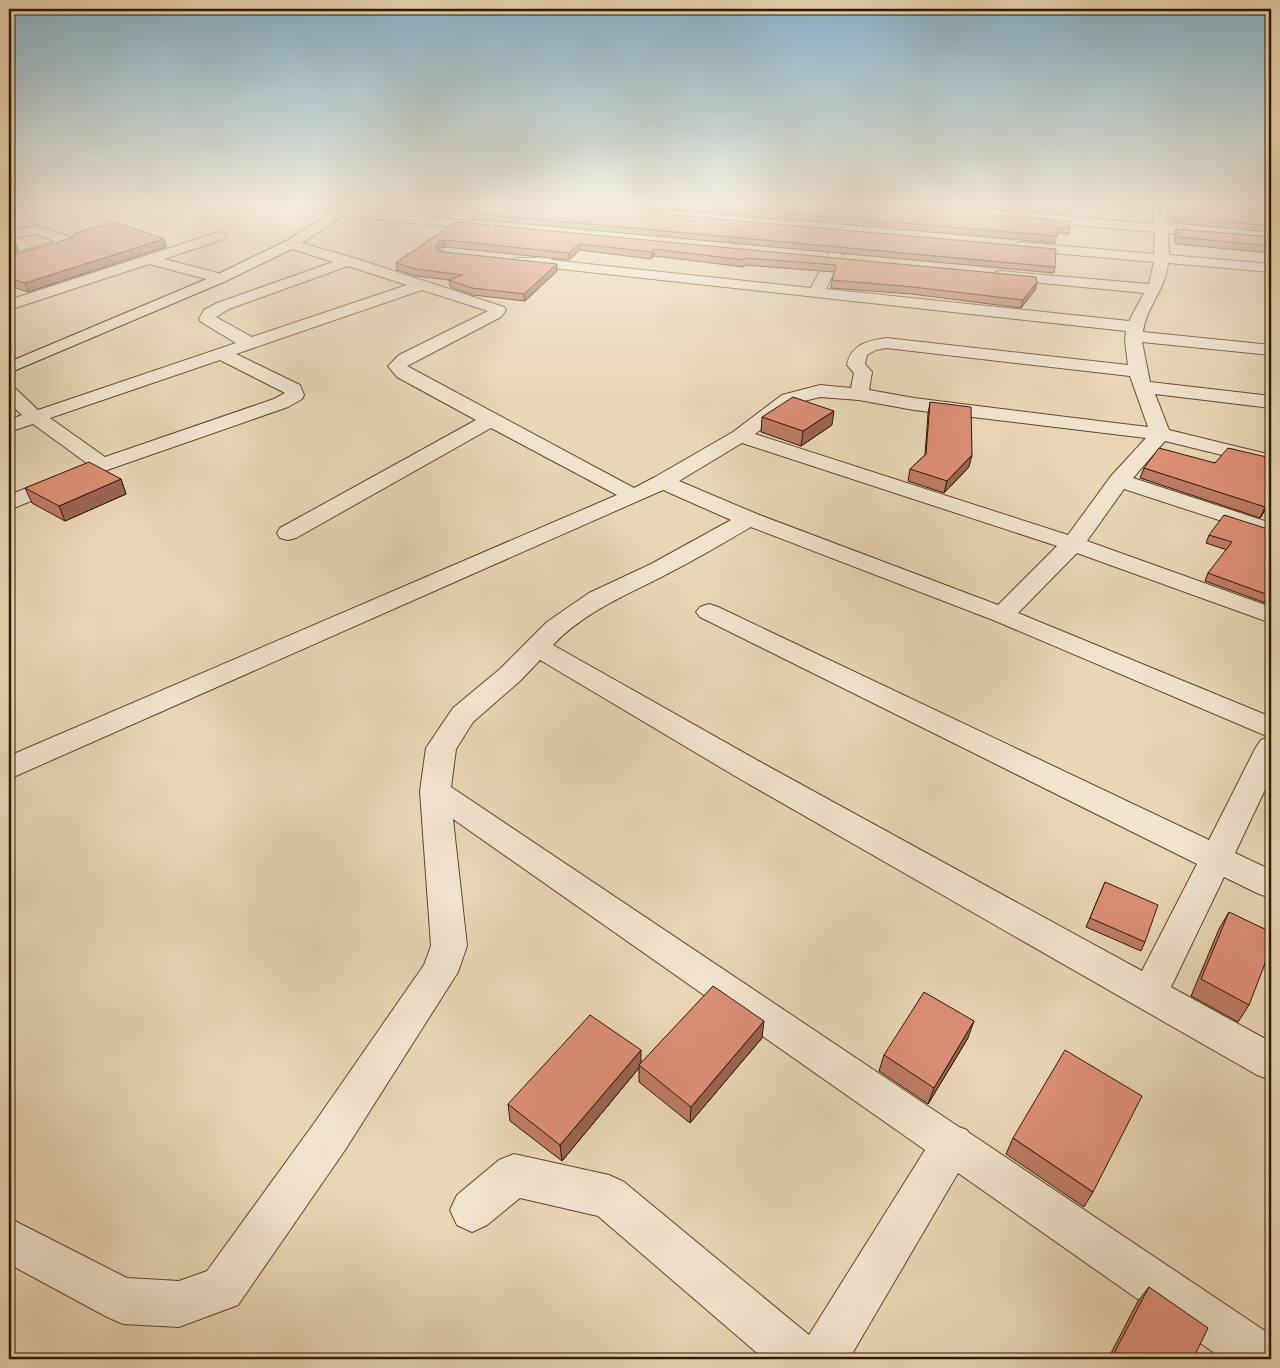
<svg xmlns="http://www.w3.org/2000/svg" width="1280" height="1368" font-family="'Libre Bodoni',serif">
<rect width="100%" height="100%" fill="#e9d6b5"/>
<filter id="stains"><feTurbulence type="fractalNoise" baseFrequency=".004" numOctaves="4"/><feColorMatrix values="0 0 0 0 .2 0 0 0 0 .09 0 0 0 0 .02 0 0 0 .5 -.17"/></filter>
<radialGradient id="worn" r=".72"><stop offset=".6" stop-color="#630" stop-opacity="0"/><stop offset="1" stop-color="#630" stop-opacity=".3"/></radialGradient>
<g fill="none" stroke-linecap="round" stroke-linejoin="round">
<!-- street casing -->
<g stroke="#60482f" stroke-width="2">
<path id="street" d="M9 204H35L33 207 9 212Z
M546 204H611V205L802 223 804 226 797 230 604 213 551 260 811 288 855 204H914L1154 224 1153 204H1165L1168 225 1185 227 1187 230 1180 234 1168 233 1169 255 1271 264V272L1168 263C1166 289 1146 307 1143 332L1271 345V355L1142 342 1150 382 1271 396V408L1155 394 1169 430 1271 455V467L1165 441 1133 478 1271 523V537L1124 489 1087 541 1271 607V623L1077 553 1018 613 1271 717V777L1235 853 1271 870V898L1259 894 1224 877 1171 987 1271 1042V1080L1257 1075 740 779 540 660 520 681 473 722 456 749 451 787 959 1127 967 1130 968 1132 1271 1335V1359H1223L958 1173 849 1359H764L598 1216 520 1198 487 1225 472 1232 457 1225 450 1210 457 1195 499 1160 514 1154 609 1175 624 1182 809 1335 925 1150 453 819 467 946 458 972 345 1150 238 1305 179 1327 123 1324 107 1317 9 1264V1218L127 1278 179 1281 207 1271 315 1122 424 965 431 946 420 791 426 748 453 708 500 669 547 622 589 593 651 564 731 520 663 490 9 779V756L617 495 491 428 296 538 288 540 280 538 277 533 280 528 476 420 397 377 388 366 399 355 488 311 422 290 236 354 300 385 304 395 302 399 288 407 110 469 9 510V495L88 464 33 424 9 432V420L22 415 9 403V387L16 389 38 410 236 343 201 322 199 319 204 310 217 303 333 262 286 247 284 244 291 240 354 258 504 307 506 310 501 317 407 366 634 488 655 477 733 432 782 395 820 385 851 388 854 373 847 365C851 344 868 341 886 338L1128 365 1125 341 1126 331 515 264 513 261 515 258H536L590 211 552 208ZM866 207 1155 232 1154 254 1019 242 1012 246 1019 250 1154 262 1149 284 1000 271 995 272 993 275 995 278 1000 279 1144 293 1129 321 826 289ZM348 266 407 285 252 337 216 317 229 309ZM886 348 1130 376 1148 427 914 398 869 390 872 372 865 364 867 355 876 350ZM220 360 285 393 274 399 105 457 50 418ZM820 397 859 400 914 410 1146 438 1111 476 1068 535 755 434 796 403ZM742 443 1057 546 998 605 757 514 679 481ZM751 527 993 620 1269 737 1261 740 1256 747 1209 840 718 607 709 604 700 607 696 612 700 617 1197 864 1142 971 762 763 553 645C585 611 627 595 667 574 695 560 723 543 751 527Z
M339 208 492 223 499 227 492 231 334 215 333 212Z
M37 226 74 238 76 241 74 244 9 263V255L55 241 36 234 9 239V231Z
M219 232 226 236 224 239 164 259 226 275 229 278 226 281 221 283 149 264 9 310V300Z"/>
</g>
<!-- secondary casing -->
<g stroke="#321902" stroke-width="2">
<path id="secondary" d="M345 204H360L296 247 226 281 9 373V362L216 275 286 241Z"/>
</g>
<!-- street -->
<use href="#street" fill="#f1e4cf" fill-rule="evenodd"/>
<!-- secondary -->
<use href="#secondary" fill="#f1e4cf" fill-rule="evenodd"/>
</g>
<!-- wall -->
<path fill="#be7b66" stroke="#321902" d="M613 204H870L1070 228 1069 234 1057 233 1055 243Z
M934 204H1070V210L1068 215Z
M1167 204H1182L1271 211V232L1171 223Z
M1242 204H1271V207V206Z
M471 213 1055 267 1054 273 472 219Z
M456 222 1037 282 1035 290 1021 308 912 294 831 288 832 280 834 272 744 265V267L654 256 651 259 580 250 569 260 445 247 440 248 438 250 444 252 557 271 525 301 473 295 450 287 449 280 416 276 397 270 396 263Z
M1176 229 1271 237V253L1176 244 1174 235Z
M164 239 166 247 28 292 9 286V256Z
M930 402 969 467 944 493 908 481 910 469 925 455 928 414Z
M762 417 832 425 801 446 761 432Z
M1271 458V501L1260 518 1140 478 1144 468Z
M121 479 126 494 65 521 32 503 25 488Z
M1271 530V605L1205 581 1208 573 1227 550 1206 543 1209 535Z
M1105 882 1145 942 1141 951 1086 927Z
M1229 912 1249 1005 1238 1022 1191 996 1219 929Z
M762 1038 690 1123 639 1082V1068L562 1161 510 1121 508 1104 641 1063Z
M968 1038 928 1104 879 1071 884 1055Z
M1013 1138 1093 1192 1084 1207 1006 1154Z
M1149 1287 1193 1359H1108L1138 1301Z"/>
<!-- shaded-wall -->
<path fill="#9b6453" stroke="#321902" d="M164 239 166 247 28 292 25 283Z
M444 240 445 247 440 248 436 252V245L439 241Z
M15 242 18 250 9 253V244Z
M579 244 580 250 569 260V253Z
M654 249V256L651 259 652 252Z
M557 264V271L525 301 524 294Z
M1037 282 1035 290 1021 308 1023 300Z
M834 411 832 425 801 446 803 431Z
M972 455 969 467 944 493 947 481Z
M121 479 126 494 65 521 59 506Z
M1271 498V501L1260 518 1265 507Z
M764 1021 762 1038 690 1123 691 1107Z
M974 1021 968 1038 928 1104 934 1088Z
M641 1050V1066L639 1065V1068L562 1161 560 1145Z"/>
<!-- building -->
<path fill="#dd8f77" stroke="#321902" d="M485 204H551L1056 249 1055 267 471 213Z
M678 204H870L1070 221V228L1058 227 1057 236Z
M1000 204H1070V210Z
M1170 204H1182L1271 211V226L1173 217Z
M115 222 164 239 25 283 9 278V256L72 238 75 233Z
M456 222 1036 277 1037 282 1023 300 913 287 832 280 836 265 745 258 744 260 654 249 652 252 579 244 569 253 444 240 439 241 436 245 438 250 444 252 557 264 524 294 472 288 449 280 463 275 415 269 396 263Z
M1176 229 1271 237V246L1178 237Z
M9 237 15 242 9 244Z
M793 397 834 411 803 431 762 417Z
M930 402 971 407 972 455 947 481 910 469 926 454Z
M1159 448 1215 463 1228 448 1271 458V498L1265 507 1144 468Z
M89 462 121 479 59 506 25 488Z
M1224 515 1271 530V596L1208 573 1232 542 1209 535Z
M1105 882 1158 905 1145 942 1090 918Z
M1229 912 1271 932V948L1249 1005 1201 979Z
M713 986 764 1021 691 1107 639 1065Z
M924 992 974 1021 934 1088 884 1055Z
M590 1015 641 1050 560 1145 508 1104Z
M1065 1050 1142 1096 1093 1192 1013 1138Z
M1149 1287 1208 1328 1193 1359H1111Z"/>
<!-- sky -->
<linearGradient id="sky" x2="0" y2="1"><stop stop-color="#88b6cf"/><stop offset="0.52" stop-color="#f5edde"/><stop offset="1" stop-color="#f5edde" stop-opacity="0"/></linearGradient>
<rect width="1280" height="395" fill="url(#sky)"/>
<!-- margin -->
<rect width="1280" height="1368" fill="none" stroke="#e9d6b5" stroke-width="30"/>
<rect x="10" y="10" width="1260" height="1348" fill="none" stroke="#321902" stroke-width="2.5"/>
<rect x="15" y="15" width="1250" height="1338" fill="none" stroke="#321902"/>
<rect width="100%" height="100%" filter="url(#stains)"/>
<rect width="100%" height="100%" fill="url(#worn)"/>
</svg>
